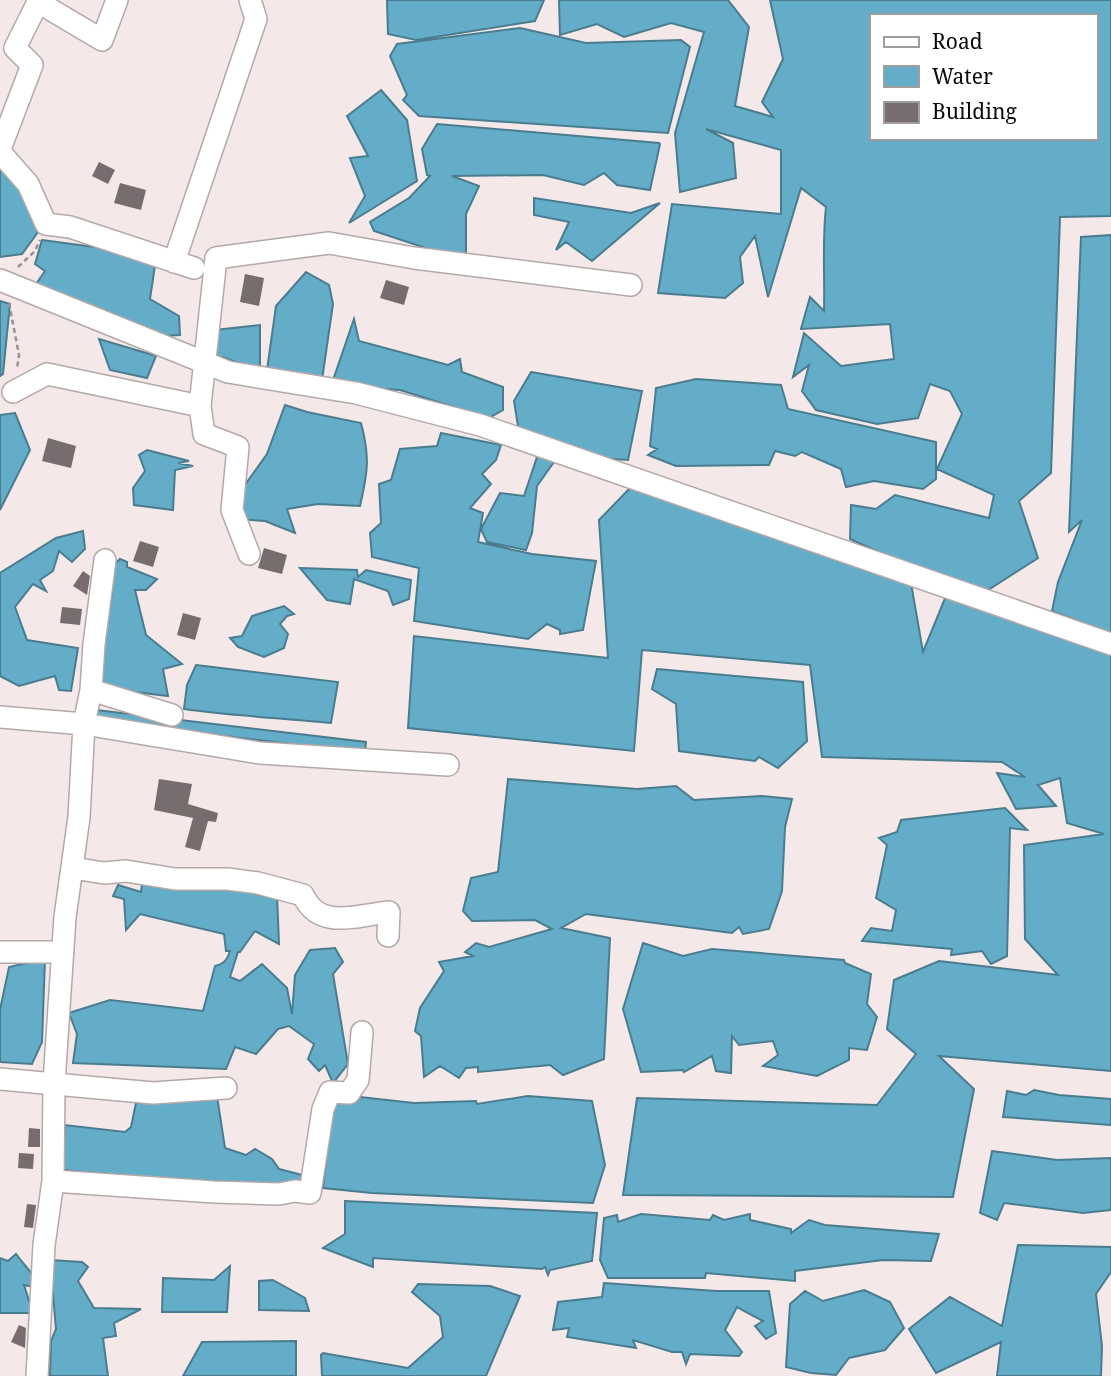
<svg xmlns="http://www.w3.org/2000/svg" width="1111" height="1376" font-family="'Noto Serif',serif">
<rect width="100%" height="100%" fill="#f5e8e9"/>
<!-- water -->
<path fill="#64adc8" stroke="#4a7c8f" stroke-width="2" fill-rule="evenodd" d="M387 0H544L535 21 416 40 388 34Z
M559 0H728L749 27 735 106 773 117 762 102 783 59 770 0H1111V216L1060 217 1051 473 1019 501 1038 558 982 594 955 586 850 539 851 505 876 509 895 495 989 518 994 495 937 469 962 414 950 391 930 384 918 418 877 424 816 410 802 391 809 365 793 377 804 333 841 366 894 359 890 324 801 329 810 297 824 311C825 276 822 241 826 207L801 188 768 297 755 236 740 257 743 283 725 298 658 293 672 204 781 214V150L706 129 733 143 736 178 680 192 675 133 704 32 671 23 624 37 597 24 560 35ZM871 16H1095V138H871Z
M520 28 586 43 681 40 690 47 668 133 419 116 403 100 407 95 390 56 397 44Z
M381 90 407 120 417 181 349 223 365 196 350 158 368 156 347 116Z
M437 124 659 143 660 144 650 190 617 185 604 173 584 185 543 175 452 176 479 186 466 214V254L453 257 374 231 370 222 409 198 430 176 427 175 422 149Z
M0 161 30 198 38 232 22 254 0 257Z
M534 198 631 213 660 203 592 261 566 242 556 250 569 222 534 215Z
M1111 235V633L1052 611 1058 582 1082 520 1069 532 1081 237Z
M42 240 124 251 155 265 150 299 179 316 180 335 144 337 36 284 45 271 35 264Z
M306 272 329 285 333 304 322 380 267 370 276 306Z
M0 301 10 304 3 374 0 376Z
M354 319 359 341 448 365 460 359 462 372 503 387V410L489 418 400 390 331 386Z
M260 325V367L267 374 223 357 213 360 215 330Z
M99 339 156 356 147 378 110 370Z
M531 372 642 391 628 460 594 458 519 432 514 401Z
M696 379 781 385 788 409 936 442V479L923 489 874 481 846 487 841 469 802 452 795 456 775 451 769 465 676 466 648 455 657 449 650 446 656 388Z
M285 405 307 412 361 423C370 457 368 471 360 506L318 504 287 509 295 533 265 521 237 519 242 489 267 454Z
M15 413 30 450 0 510V415Z
M441 433 501 445 496 460 482 474 491 484 470 508 483 513 478 542 532 554 596 561 583 630 560 634V630L547 624 528 639 414 621 419 568 372 557 370 533 381 523 379 484 391 480 400 449 437 446Z
M147 450 189 461 178 463 193 466 175 470 173 510 134 505 133 488 145 471 139 455Z
M544 453 554 462 537 486 532 533 526 550 487 542 481 529 500 493 524 496 538 454Z
M634 484 911 583 923 652 948 591 1111 650V1071L939 1056 974 1089 953 1197 623 1195 637 1098 877 1105 916 1054 887 1029 894 980 939 961 1058 975 1025 939 1024 845 1104 834 1067 823 1060 778 1038 785 1056 806 1016 809 997 773 1025 777 1002 762 822 757 810 665 642 650 634 751 408 728 414 636 608 658 599 520Z
M83 531 85 549 72 562 59 551 53 571 40 580 46 591 33 584 15 607 27 640 78 648 71 691 59 690 55 676 19 686 0 676V573L56 538Z
M120 559 127 562V567L157 579 146 590H135L146 635 182 664 163 669 168 696 103 688 97 676 112 594 107 571Z
M300 568 357 570 358 577 366 570 411 580 409 599 393 605 388 591 354 579 350 604 327 600Z
M284 606 294 614 287 616 280 624 288 634 284 648 264 657 238 647 230 638 242 636 252 616Z
M196 665 338 682 331 723C282 718 233 716 184 709L187 685Z
M657 669 803 682 807 741 778 768 759 757 755 761 679 751 676 704 652 689Z
M88 709 366 742 365 753 84 719Z
M508 779 637 789 676 786 694 800 761 796 792 799 785 827 782 891 769 929 743 934 739 927 732 933 586 914 561 928 610 938 604 1059 563 1075 550 1065 478 1072V1067L466 1068 459 1078 440 1066 424 1077 421 1036 415 1031 420 1008 444 971 439 962 473 956 465 952 476 943 489 947 552 929 535 920 472 921 463 911 471 878 498 872Z
M1005 808 1027 830 1010 828 1007 956 991 964 982 951 951 955 952 949 862 941 871 928 892 931 896 910 876 898 887 845 879 838 897 832 901 820Z
M258 883 277 895 279 944 255 931 240 952H238L230 977 240 981 262 964 287 988 292 1014 295 975 310 950 335 948 343 962 333 974 348 1064 333 1083 325 1065 319 1071 308 1059 314 1044 289 1026 278 1029 256 1054 235 1047 226 1069 73 1063 77 1034 69 1013 110 1000 203 1011 215 966C224 964 227 960 230 951H226L224 934 140 914 126 930 124 899 113 896 118 885 141 892 142 884Z
M643 943 683 956 712 949 844 960 845 963 871 974 867 1004 877 1017 867 1050 849 1048V1060L817 1076 763 1066 778 1055 773 1041 739 1045 732 1036 731 1073 716 1071 712 1056 684 1072 683 1070 641 1072 623 1009Z
M45 959 42 1042 32 1064 0 1062V1010L9 967Z
M1034 1090 1059 1095 1111 1099V1125L1003 1117 1007 1091 1026 1095Z
M342 1095 414 1103 476 1101 477 1104 528 1096 592 1101 605 1165 593 1203 372 1193 323 1188 332 1103Z
M217 1096 225 1148 246 1155 255 1149 272 1159 279 1169 310 1177V1186L167 1179 62 1170 65 1125 125 1132 131 1127 136 1103Z
M992 1151 1057 1160 1111 1158V1210L1083 1213 1004 1203 997 1220 980 1213Z
M345 1201 597 1213 592 1261 550 1270 548 1275 545 1267 542 1269 373 1258V1267L323 1248 345 1234Z
M641 1214 710 1220 713 1215 724 1220 750 1214V1220L791 1229V1233L809 1220 825 1225 939 1234 931 1261 883 1260 795 1271V1281L706 1273 705 1278H608L600 1260 604 1218 617 1215 618 1222Z
M1018 1245 1111 1247V1272L1096 1294 1102 1346 1101 1376H997L1001 1342 936 1373 909 1329 950 1297 1002 1326Z
M16 1254 32 1274 34 1287 24 1285 33 1313H0V1258L8 1261Z
M50 1260 82 1262 88 1267 78 1281 94 1308 141 1309 114 1323 116 1336 103 1338 108 1376H50L51 1341 56 1329Z
M230 1266 227 1312H162L163 1278 214 1280Z
M273 1280 305 1298 309 1311 259 1310V1281Z
M604 1283 716 1291H769L776 1333 766 1339 755 1326 763 1321 737 1307 725 1330 742 1352 739 1356 690 1354 686 1364 682 1352H672L633 1340 636 1348 567 1337 569 1328 553 1330 558 1302 602 1297Z
M418 1284 490 1286 520 1296 486 1376H322L321 1355 323 1353 408 1368 443 1337 440 1316 412 1292Z
M864 1290 890 1302 904 1328 885 1350 849 1358 836 1375 811 1373 786 1367 790 1304 805 1291 823 1301Z
M296 1341V1376H183L202 1342Z"/>
<!-- building -->
<path fill="#786d6e" d="M99 162 115 170 108 184 92 176Z
M120 183 146 190 141 210 114 203Z
M245 274 264 278 259 306 240 302Z
M386 280 409 287 404 305 380 298Z
M48 438 76 446 71 468 42 461Z
M140 541 159 547 153 567 133 561Z
M264 548 287 555 282 574 258 568Z
M83 571 90 576 87 595 73 586Z
M62 607 82 609 80 625 60 623Z
M183 613 201 618 195 640 177 635Z
M159 779 192 784 188 804 218 813 216 822 208 821 200 851 185 847 193 818 154 810Z
M29 1128 40 1129V1147H28Z
M19 1153 34 1154 33 1169 18 1168Z
M27 1204 36 1205 33 1228 24 1227Z
M19 1325 26 1328 25 1348 11 1342Z"/>
<g fill="none" stroke-linecap="round" stroke-linejoin="round">
<!-- minor casing -->
<g stroke="#b4a8a9" stroke-width="24">
<path id="minor" d="M0 149 32 65 15 48 38 2 102 40 117 0
M0 152 28 184 46 224 70 227 194 268
M174 262 256 19 250 0
M0 280 228 372 356 393 480 425 1111 644
M13 392 47 374 200 406 216 258 329 243 414 258 631 285
M200 406 204 434 238 447 232 510 249 554
M105 560 94 644 91 690 84 724 79 817 65 917 54 1083 53 1181 214 1192 279 1194 295 1191 310 1193 323 1109 330 1092 349 1093 358 1080 362 1032
M91 690 172 715
M0 717 84 724 260 753 448 765
M73 868 104 873 126 871 175 879H228L258 883 303 895C319 931 357 915 389 912L388 936
M0 952H63
M0 1079 153 1093 226 1088
M37 1376 44 1245 53 1181"/>
</g>
<!-- path -->
<path stroke="#9a9091" stroke-width="2.5" stroke-dasharray="5 3.5" stroke-linecap="butt" d="M18 267 35 251 40 240
M9 303 19 355 17 369"/>
<!-- minor -->
<use href="#minor" stroke="#fff" stroke-width="21"/>
</g>
<!-- legend -->
<rect x="870" y="14" width="228" height="126" fill="#ffffff" stroke="#9f9d9d" stroke-width="2"/>
<rect x="884" y="37" width="35" height="10" fill="#ffffff" stroke="#9f9d9d" stroke-width="2"/>
<text x="932" y="49" font-size="21" fill="#0e0a0b">Road</text>
<rect x="884" y="66" width="35" height="21" fill="#64adc8" stroke="#9f9d9d" stroke-width="2"/>
<text x="932" y="84" font-size="21" fill="#0e0a0b">Water</text>
<rect x="884" y="102" width="35" height="21" fill="#786d6e" stroke="#9f9d9d" stroke-width="2"/>
<text x="932" y="119" font-size="21" fill="#0e0a0b">Building</text>
</svg>
